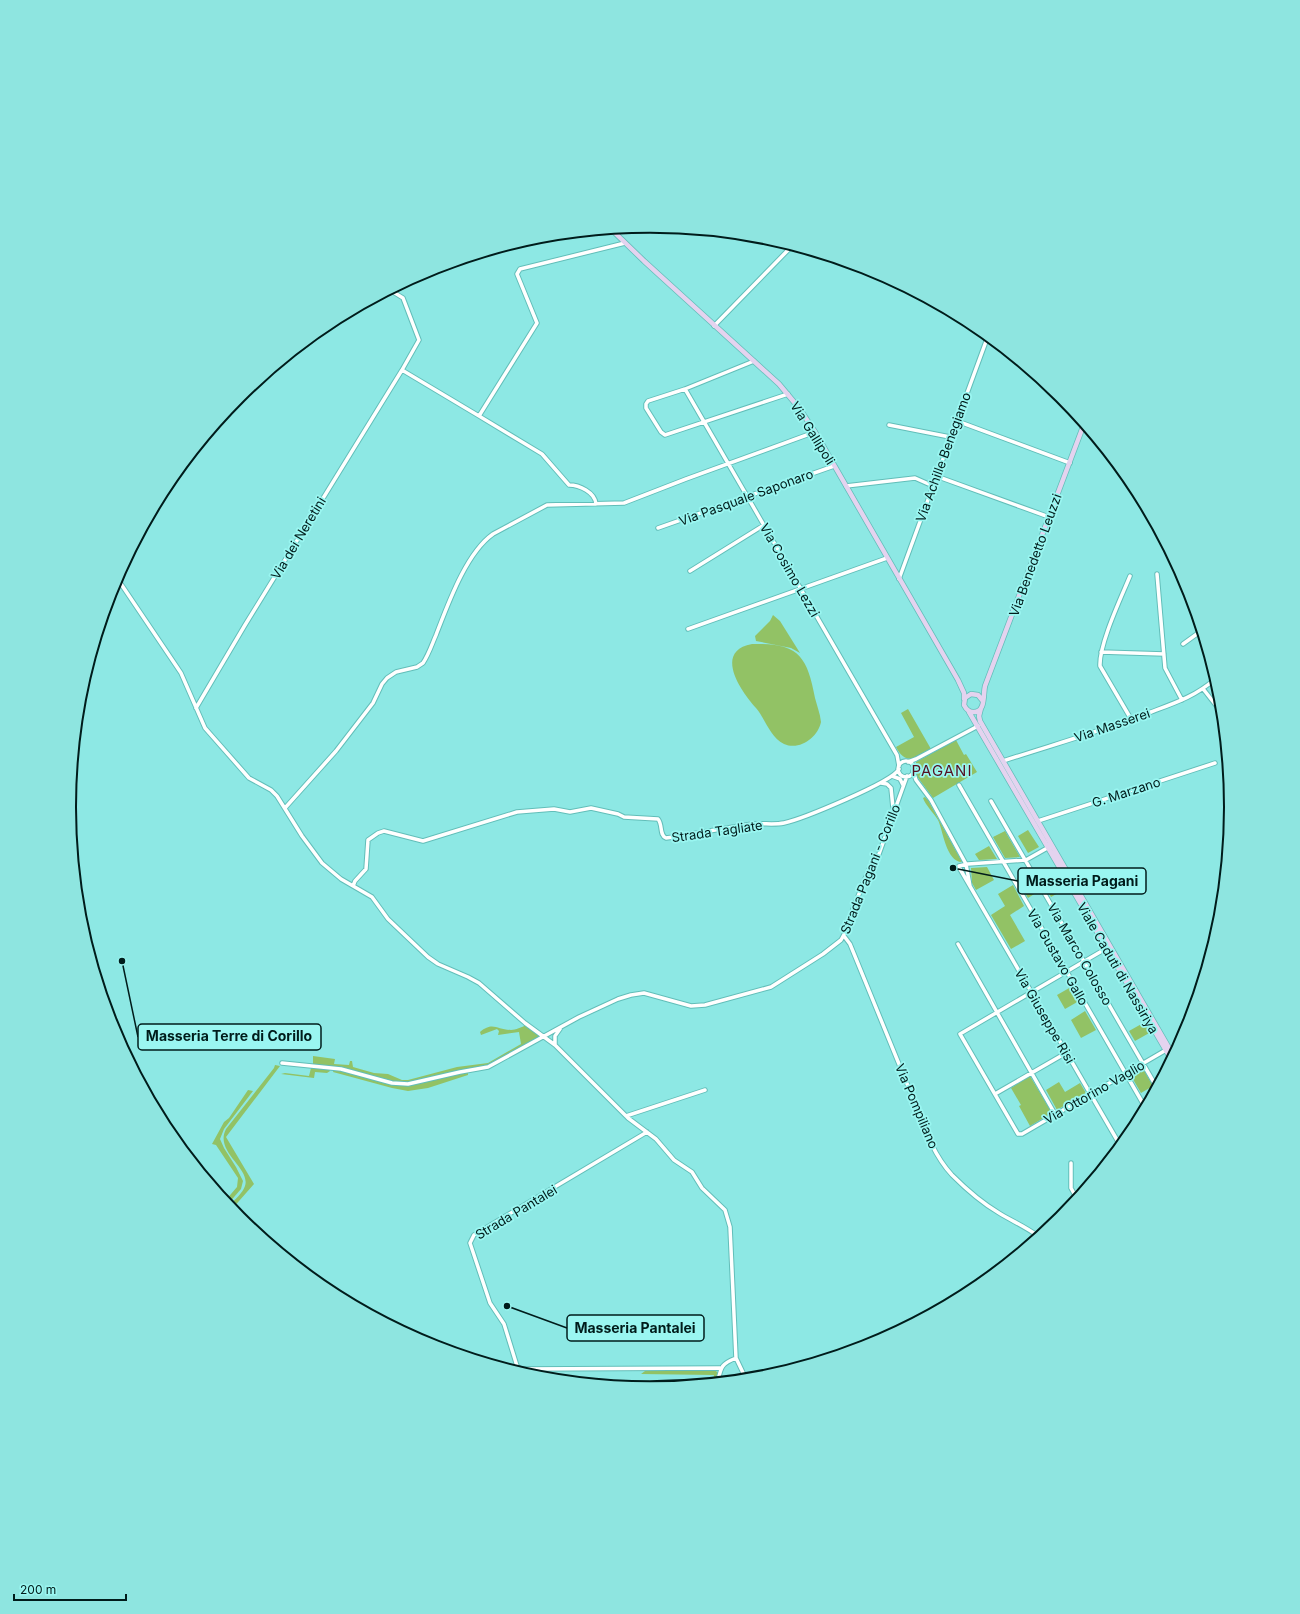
<svg xmlns="http://www.w3.org/2000/svg" width="1300" height="1614" font-family="Inter,sans-serif">
<rect width="100%" height="100%" fill="#8de8e4"/>
<!-- green -->
<path fill="#92c265" d="M773 615 780 621 800 653 791 648 756 641 755 636 770 621Z
M752 644C798 643 807 655 815 698 817 706 820 713 821 722 818 737 800 751 784 744 770 737 766 720 756 708 741 692 713 651 752 644Z
M908 709 931 749C916 758 906 766 896 747L914 737 901 713Z
M956 740 964 755 966 754 977 772 933 798 916 775V762Z
M925 797 928 800 962 862C946 862 943 830 938 820 933 812 926 806 923 798Z
M1028 830 1039 847 1028 853 1018 836Z
M1005 831 1020 857 1005 858 993 837Z
M989 846 997 859 979 860 975 854Z
M987 867 994 880 976 890 972 883 971 868Z
M1029 872 1039 891 1028 898 1017 879Z
M1061 879 1067 888 1051 897 1046 888Z
M1013 885 1024 906 1010 915 1025 941 1011 949 991 915 1005 906 998 894Z
M1071 987 1079 1001 1065 1009 1057 995Z
M1085 1011 1096 1030 1081 1038 1071 1020Z
M1145 1022 1151 1032 1135 1041 1129 1031Z
M527 1025 541 1037 487 1066 410 1083H397L347 1069 313 1064V1056L335 1059 334 1064 349 1065 350 1061H352L353 1067 374 1073 388 1074 402 1080H408L457 1067 488 1063 521 1044 519 1032 498 1035 499 1031 497 1029 481 1035 480 1032C493 1021 497 1030 511 1030 516 1030 521 1027 527 1025Z
M497 1063 485 1069 468 1073V1075L428 1088 408 1091 392 1088 333 1072 334 1069 409 1086Z
M275 1065 280 1066 226 1137 254 1184 232 1209 229 1206C234 1200 243 1193 245 1186 251 1168 214 1152 226 1129L274 1068Z
M1142 1067 1153 1086 1141 1093 1130 1074Z
M311 1068 329 1069 330 1071 327 1073 315 1072 314 1078 281 1074 285 1073 309 1076Z
M1030 1076 1052 1113 1030 1126 1019 1106 1021 1105 1011 1088Z
M1059 1082 1065 1092 1080 1083 1086 1093 1057 1110 1046 1090Z
M248 1090 253 1091 224 1129 220 1139 224 1148 236 1167 243 1181 241 1189 228 1204 225 1201 237 1187 238 1178 216 1145 212 1144 224 1122 229 1118Z
M645 1371H716L718 1373 717 1381 713 1382 714 1375 641 1374Z"/>
<g fill="none" stroke-linecap="round" stroke-linejoin="round">
<!-- street casing -->
<g stroke="#62beb9" stroke-width="5.5">
<path id="street" d="M390 290 403 298 419 340 402 370 479 416 537 323 517 274 520 269 625 243
M714 326 792 246
M754 361 685 389 648 401 646 404V408L661 432 665 435 788 394
M685 389 897 755 899 766
M479 416 542 454 569 485C579 485 595 492 596 504
M957 421 1070 463
M889 425 950 437
M936 476 1049 517
M846 486 915 478 933 486
M658 528 834 466
M690 571 764 525
M1157 574 1165 668 1182 700
M1130 576C1121 598 1099 644 1100 666L1131 719
M117 578 181 673 205 728 249 778 271 790 277 796 302 836 322 863 341 879 372 897 388 919 428 957 438 964 468 977 479 983 525 1023 555 1045 628 1118 656 1139 674 1160 692 1172 702 1188 725 1210 730 1227 736 1358 746 1379
M899 579 988 336
M688 629 887 558
M1183 644 1201 631
M1101 652 1164 654
M1204 690 1222 713
M196 708 245 625 402 370
M1003 761C1052 745 1102 731 1151 712 1175 703 1196 696 1215 679
M898 769a8 8 0 1 1 16 0a8 8 0 1 1-16 0Z
M908 762 916 759 978 726
M913 771 916 780 931 800 966 864 970 886
M892 776 900 779 903 785
M881 783 887 784 891 788 893 808
M959 785 1145 1107
M991 801 1156 1086
M285 808 336 751 373 703 382 684 387 678 396 672 417 667 423 663C429 654 432 644 436 635 448 604 466 553 493 534L547 505 624 503 686 479 815 432
M1038 821 1215 763
M1049 847 1026 860 968 864 959 866 960 869 1120 1145
M353 886 355 881 366 869 368 840 378 833 384 831 423 841 517 812 554 809 570 812 591 808 618 814 624 817 658 819C663 825 659 835 666 838 695 834 724 828 753 824 763 823 774 825 784 823 802 819 893 782 899 769
M844 936 850 944C870 993 890 1042 910 1091 922 1120 930 1151 952 1175 966 1189 982 1203 999 1213 1012 1221 1026 1227 1038 1236
M958 944 1055 1114
M1107 948 960 1034 1018 1134H1022L1166 1050
M555 1044V1036L560 1029
M282 1063 341 1069 392 1083 408 1084 460 1072 488 1067 579 1017 618 999 631 995 644 993 691 1006 705 1005 771 987 823 954 841 940 847 929 853 909 869 869 879 854 907 776
M995 1094 1066 1053
M626 1116 705 1090
M647 1132 474 1235 470 1243 490 1303 504 1324 517 1366 520 1369 720 1368
M1071 1163V1188L1077 1199
M718 1381C721 1367 721 1364 736 1358"/>
</g>
<!-- secondary casing -->
<g stroke="#62beb9" stroke-width="6">
<path id="secondary" d="M612 230 644 261 779 384 799 408 815 432 958 680 964 693V699
M983 701 978 695 971 694 965 698 964 705C966 709 968 712 973 712 986 713 983 694 985 686L1084 424
M981 708 979 716 980 721 1173 1055
M969 712 1171 1059"/>
</g>
<!-- street -->
<use href="#street" stroke="#fff" stroke-width="3.5"/>
<!-- secondary -->
<use href="#secondary" stroke="#e4d3ef" stroke-width="4.5"/>
</g>
<g text-anchor="middle" dominant-baseline="central" stroke-width="3.5" stroke-linejoin="round" paint-order="stroke">
<!-- street labels -->
<g font-size="13" fill="#001c1b" stroke="#9af6f1">
<text transform="translate(813 433) rotate(58)">Via Gallipoli</text>
<text transform="translate(943 457) rotate(-70)">Via Achille Benegiamo</text>
<text transform="translate(746 497) rotate(-20)">Via Pasquale Saponaro</text>
<text transform="translate(298 538) rotate(-59)">Via dei Neretini</text>
<text transform="translate(1035 555) rotate(-70)">Via Benedetto Leuzzi</text>
<text transform="translate(790 570) rotate(60)">Via Cosimo Lezzi</text>
<text transform="translate(1112 725) rotate(-19)">Via Masserei</text>
<text transform="translate(1126 792) rotate(-18)">G. Marzano</text>
<text transform="translate(717 831) rotate(-8)">Strada Tagliate</text>
<text transform="translate(870 869) rotate(-68)">Strada Pagani - Corillo</text>
<text transform="translate(1080 954) rotate(60)">Via Marco Colosso</text>
<text transform="translate(1058 957) rotate(60)">Via Gustavo Gallo</text>
<text transform="translate(1118 968) rotate(60)">Viale Caduti di Nassiriya</text>
<text transform="translate(1045 1016) rotate(60)">Via Giuseppe Risi</text>
<text transform="translate(1094 1092) rotate(-30)">Via Ottorino Vaglio</text>
<text transform="translate(917 1106) rotate(67)">Via Pompiliano</text>
<text transform="translate(516 1212) rotate(-31)">Strada Pantalei</text>
</g>
<!-- quarter labels -->
<g font-size="15" letter-spacing="1" fill="#551021" stroke="#9af6f1">
<text x="942" y="770">PAGANI</text>
</g>
</g>
<!-- crop -->
<path d="M0 0H1300V1614H0ZM76 807a574 574 0 1 1 1148 0a574 574 0 1 1-1148 0Z" fill="#8ee5e0" fill-rule="evenodd"/>
<path fill="none" stroke="#001c1b" stroke-width="2" d="M76 807a574 574 0 1 1 1148 0a574 574 0 1 1-1148 0Z"/>
<!-- callouts -->
<path fill="none" stroke="#001c1b" stroke-width="1.5" d="M953 868L1018 881M122 961L138 1037M507 1306L567 1328"/>
<g fill="#001c1b" stroke="#9af6f1" stroke-width="1.5">
<circle cx="953" cy="868" r="4"/>
<circle cx="122" cy="961" r="4"/>
<circle cx="507" cy="1306" r="4"/>
</g>
<g fill="#9af6f1" stroke="#001c1b" stroke-width="1.5">
<rect x="1018" y="868" width="128" height="26" rx="4"/>
<rect x="138" y="1024" width="183" height="26" rx="4"/>
<rect x="567" y="1315" width="137" height="26" rx="4"/>
</g>
<g font-size="14" text-anchor="middle" font-weight="bold" fill="#001c1b">
<text x="1082" y="886">Masseria Pagani</text>
<text x="229" y="1041">Masseria Terre di Corillo</text>
<text x="635" y="1333">Masseria Pantalei</text>
</g>
<!-- scale -->
<path d="M14 1594v6h112v-6" fill="none" stroke="#001c1b" stroke-width="2"/>
<text x="20" y="1594" font-size="12" fill="#001c1b" stroke="#9af6f1" stroke-width="3" paint-order="stroke">200 m</text>
</svg>
